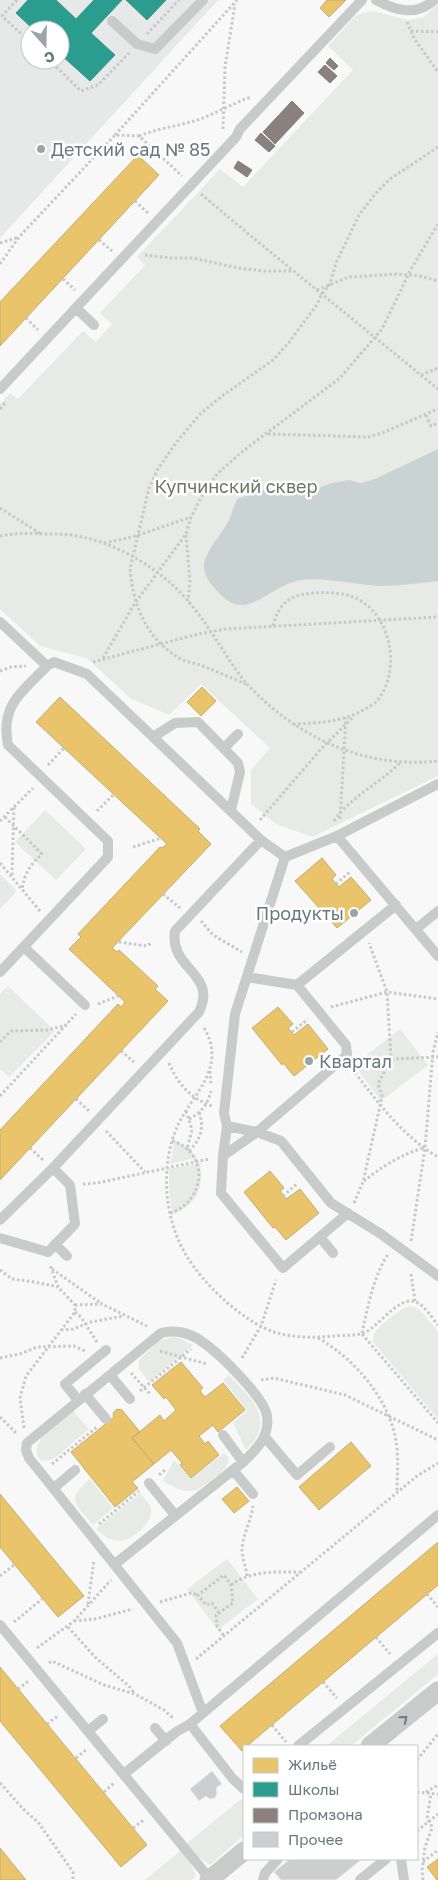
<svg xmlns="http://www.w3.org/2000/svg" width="438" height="1880" font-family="'Golos Text',sans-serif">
<rect width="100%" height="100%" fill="#f8f8f8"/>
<!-- built -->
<path fill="#e7e9e8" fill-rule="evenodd" d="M0 0H218L0 238ZM30 30H60V60H30Z
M0 874 17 891 0 909Z"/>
<!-- green -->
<path fill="#e8eae6" d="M438 4V776L312 837 276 824 251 804V770L270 748 201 684 169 715 130 698 87 658 40 646 0 609V404L10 393 18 399 83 331 96 342 112 324 100 313 145 265 137 257 220 169 243 187 353 70 328 46 356 15 372 11 408 20 424 17Z
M45 810 86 849 56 880 15 842Z
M8 986 55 1031 9 1077 0 1069V994Z
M400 1029 428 1065 381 1101 354 1065Z
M175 1140 189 1148 197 1158 170 1164Z
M200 1163C205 1186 196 1207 172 1214L169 1189V1169Z
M410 1306 419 1309 438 1331V1419L373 1342C373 1339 373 1337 374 1334 378 1327 402 1307 410 1306Z
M174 1337 182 1339 193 1345 149 1382 139 1369V1360L160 1340Z
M229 1375C252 1400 277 1419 246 1450L233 1423 247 1411 223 1380Z
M73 1411 89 1429 56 1457 50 1460 42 1461C33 1454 37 1445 42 1437Z
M224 1453 229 1458C228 1467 222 1472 215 1477 194 1495 187 1495 163 1481L174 1460 191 1479Z
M90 1479 113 1508 93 1525C75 1503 65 1500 90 1479Z
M140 1493C144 1498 150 1504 151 1509 154 1522 132 1540 120 1541 110 1541 104 1536 96 1529Z
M227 1559 258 1599 218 1630 187 1589Z
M438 1654V1674L351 1746H326Z
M241 1799 244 1800V1835L210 1865 197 1856 187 1843Z
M180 1851 190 1862 196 1876 192 1880H145Z"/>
<!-- water -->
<path fill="#c9d3d4" d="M438 449V581C419 583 400 586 381 586 355 585 327 577 301 580 282 583 266 598 249 604 238 607 229 603 221 595 214 588 204 578 204 567 203 553 223 533 229 520 232 513 234 506 237 499L263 490 282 489 313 490 332 483 349 480 361 483 375 479Z"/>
<!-- homes -->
<path fill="#e9c46a" stroke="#c2ae70" d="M327 0H346L329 17 320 8Z
M138 155 159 175 0 346V302Z
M202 687 216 701 201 716 187 702Z
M60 697 200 829 198 831 211 844 112 948 117 952 119 950 158 986 155 989 168 1001 0 1180V1130L118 1004 121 1007 125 1002 69 949 81 937 78 934 160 847 162 848 167 844 36 722Z
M322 858 336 875 332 879 339 887 351 877 371 900 337 928 295 881Z
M278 1007 293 1024 288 1028 294 1035 308 1024 328 1049 294 1076 283 1063 282 1065 252 1028Z
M270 1171 284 1188 280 1191 286 1199 300 1189 319 1213 286 1240 275 1227 273 1228 244 1192Z
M181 1362 203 1388 200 1391 205 1397 223 1383 245 1410 218 1432 213 1425 199 1436 205 1444 208 1441 219 1455 191 1478 180 1465 182 1463 171 1450 154 1464 132 1438 160 1415 164 1421 176 1410 166 1397 164 1399 152 1385Z
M117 1409 122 1410 140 1432 132 1438 154 1464 132 1482 138 1488 115 1507 71 1452 114 1417 113 1413Z
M351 1442 371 1466 319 1510 299 1487Z
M237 1487 249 1501 234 1513 222 1499Z
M0 1494 84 1596 58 1617 0 1547Z
M438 1542V1585L247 1746H244L242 1751 220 1726Z
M0 1667 147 1845 121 1867 0 1721Z
M0 1848 26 1880H0Z
M438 1859V1880H437L427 1867Z"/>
<!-- schools -->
<path fill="#2a9d8f" stroke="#3c928a" d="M28 0H56L76 19 94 0H122L91 33 115 55 90 81 60 54V30H34L16 13Z
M126 0H166L147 20Z"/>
<!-- industry -->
<path fill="#8a817c" stroke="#7f7f7d" d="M330 58 338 66 334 70 326 63Z
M325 65 337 76 330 83 318 72Z
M292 101 304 113 275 144 263 132Z
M261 133 275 146 269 152 255 140Z
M238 161 252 170 247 177 234 168Z"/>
<!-- building -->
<path fill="#cdcecf" stroke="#e8e8e8" d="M212 1771 222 1784 216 1788 217 1793 215 1798 210 1799 206 1796 199 1801 190 1789Z
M290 1859H362L336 1880H281L274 1872Z"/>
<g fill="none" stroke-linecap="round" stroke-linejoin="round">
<!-- path -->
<path stroke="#c7c8c9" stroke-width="3" stroke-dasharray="2.5 2.5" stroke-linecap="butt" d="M17 0 2 16 30 42
M407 22 414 38 438 72
M411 31 438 32
M147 34 179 0
M49 60 81 91 98 85 129 53
M223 129 225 67 235 4
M115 135 237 0
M139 136C158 128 180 126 200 119 217 113 233 103 251 97
M201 194 246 232 438 389
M135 201 148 213
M99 240 112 251
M0 243 19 237
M145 255 171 258H193L238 268 264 271H292
M0 264 19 237 115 135 139 136 182 176
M63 279 75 290
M317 290 349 277 397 274 420 276 438 281
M26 318 38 330
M421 375 438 368
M0 409 6 402
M426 415 431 426 438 423
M268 434 368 437 382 433 438 409
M0 508 41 534
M186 535 190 582 188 601
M0 536C15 533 30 533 45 534 54 534 63 534 72 535 116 542 160 568 189 602 205 621 218 643 232 664 237 671 242 679 248 685 298 738 365 769 438 761
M104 543 136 536 191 517
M273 626C279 604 288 595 313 593 330 592 349 592 364 603 393 623 400 675 376 702 374 704 370 706 367 708 344 722 320 723 294 724
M103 658 135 603 186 534 191 517 204 492 218 473 244 450 340 378 382 329 411 269 438 224
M93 662 194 635 225 629 438 617
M0 671 11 667 26 666
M246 684C232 678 217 672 203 666 196 663 188 663 181 659 147 640 133 606 130 569L149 488 158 469 176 443 200 414 222 396 273 360 290 341 316 306 322 294 330 284 336 263 359 215 376 193 390 179 438 147
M48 765 64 748
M97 811 114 794
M5 817 42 854C30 865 24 874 22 890
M340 819 346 718
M260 820 321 749 353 717
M0 821 33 788
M334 821C350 797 379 784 400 763
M133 847 161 838
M0 863 40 911
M12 875 14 807
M336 884 351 871
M163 894 180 908
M201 921 213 935 242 952
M119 942 147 946 151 943
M98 1004 118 996
M331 1007 387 992 438 999
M204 1028C228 1068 192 1094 177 1127 160 1167 164 1218 186 1255 204 1285 244 1323 277 1333 296 1338 315 1338 334 1336 343 1335 356 1336 364 1333 379 1326 394 1302 410 1301 422 1300 431 1317 438 1325
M292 1032 308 1019
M0 1042 11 1031 47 1030 67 1025
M121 1051 134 1062
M169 1063C177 1083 191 1099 212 1106
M357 1066 391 1059 438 1057
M352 1069C378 1102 401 1135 438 1157
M210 1071 211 1085
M0 1096 76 1014
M76 1099 89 1111
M186 1111 192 1130 187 1149
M189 1119C201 1113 208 1104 211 1091
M106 1131 145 1172
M30 1148 43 1160
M189 1151C200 1141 205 1127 199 1112
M364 1181C380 1168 403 1153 424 1148
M83 1184 97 1183 209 1159
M283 1196 298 1183
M354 1203 363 1182 380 1106 382 1095 378 1084 391 1059 387 992 369 943
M170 1213C206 1202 210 1152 172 1141
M411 1241 425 1148 433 1052 438 1032
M52 1269 102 1304
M0 1270 12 1279 35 1282 58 1287
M411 1274 415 1301
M75 1305 102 1304 147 1326
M75 1312 81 1317 97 1342
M61 1330 73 1329 91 1322 123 1316
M362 1333C368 1306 373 1278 388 1254
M362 1334 438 1423
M318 1338C355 1359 389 1399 396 1441 399 1458 397 1475 397 1492
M160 1351 207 1364
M0 1358 20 1354 37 1347 74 1346 85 1351
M242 1358 261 1326 276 1280
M131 1373 151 1395
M261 1380 274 1378 345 1395 438 1440
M140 1391 191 1349
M0 1417 17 1434
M24 1428 20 1398 26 1376 75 1312V1305L58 1287 50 1265
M52 1464 97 1427
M159 1475 166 1469
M99 1524 139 1491
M0 1576 14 1565
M247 1576C246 1567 242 1558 242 1549 243 1534 251 1521 253 1506
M231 1585C251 1570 277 1572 300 1572
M427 1594 438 1607
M160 1602 191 1593 198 1595
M88 1604 94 1560
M219 1613 212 1603 206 1605 198 1595 224 1575 231 1585 233 1603 216 1615 217 1626 224 1636
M74 1621 95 1619 133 1609
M14 1622 42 1599
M68 1627 95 1657 130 1687 134 1693
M376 1637 390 1654
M37 1648 74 1621 111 1580
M196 1659 417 1476 438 1463
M49 1663 52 1661 104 1685 135 1694 164 1710 174 1719
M323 1682 337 1698
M18 1689 30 1680
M47 1724 59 1715
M272 1725 286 1742
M76 1758 87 1749
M417 1760 438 1734
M0 1783 25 1811 38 1822 73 1872V1880
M104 1792 114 1783
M417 1792 438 1794
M426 1792 438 1785
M133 1828 145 1819
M417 1831 438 1814
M423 1862 438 1850
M423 1880 422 1870 425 1847 432 1828 431 1824 427 1819 431 1793"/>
<!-- lane -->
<path stroke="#c9cbcb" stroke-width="10" d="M376 0C395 10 416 17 434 0
M112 21 137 44 155 49 203 0
M76 308 94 325
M0 389 236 137 240 129 362 0
M0 622 47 666
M153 737 175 723 198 722 238 763 240 772 231 810
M224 748 238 734
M337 836 438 956
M285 857 235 1014 224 1113 227 1126 223 1156 221 1193 283 1268 348 1213
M416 929 438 911
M24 947 85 1005
M0 972 108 857V841L8 745C0 705 22 692 47 666L54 662 87 674 261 840 285 857 337 836 438 784
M247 977 297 985
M227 1126 257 1132 281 1141 331 1203 381 1234 438 1276
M223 1156 257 1132 347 1055 346 1045 297 985 396 905
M0 1220 53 1168 199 1012C218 973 169 970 175 931L261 840
M320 1237 333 1253
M0 1238 48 1252 75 1224 70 1185 53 1168
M55 1244 67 1256
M110 1375 130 1399
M85 1394 106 1419
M78 1400 65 1384 106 1350
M223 1435 243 1462
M264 1436 297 1475 330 1447
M233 1470 253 1494
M149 1483 175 1515
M54 1488 75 1470
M115 1564 243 1462C257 1449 270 1436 267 1416 264 1397 218 1352 201 1341 190 1333 175 1329 161 1333L27 1443 26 1450 29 1458 177 1643 203 1713
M0 1625 210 1879
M190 1724 233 1779 244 1789
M155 1728 166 1741
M88 1731 103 1719
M298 1746 438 1633
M124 1774 176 1732 190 1724 438 1515
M401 1859 404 1880
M263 1880 265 1873 278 1859
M360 1880 386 1859"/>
<!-- street -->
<path stroke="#c9cbcb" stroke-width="19" d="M370 1746 438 1691
M209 1880 244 1851"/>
</g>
<!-- one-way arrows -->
<defs><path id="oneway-chevron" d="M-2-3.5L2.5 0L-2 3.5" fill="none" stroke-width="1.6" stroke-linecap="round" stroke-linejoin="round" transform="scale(1.25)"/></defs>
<use stroke="#6b7d83" href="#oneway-chevron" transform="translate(404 1719) rotate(-39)"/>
<!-- markers -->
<g fill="#99a5a9" stroke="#fff" stroke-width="2">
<circle cx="41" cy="149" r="5"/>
<circle cx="354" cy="913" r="5"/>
<circle cx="309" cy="1061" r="5"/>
</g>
<g text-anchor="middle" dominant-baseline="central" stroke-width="5" stroke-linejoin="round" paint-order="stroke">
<!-- poi labels -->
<g font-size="18" fill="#66797f" stroke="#fff" text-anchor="start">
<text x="51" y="149">Детский сад № 85</text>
<text x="344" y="913" text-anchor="end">Продукты</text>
<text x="319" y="1061">Квартал</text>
</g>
<!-- park labels -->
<g font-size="18" fill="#6c7866" stroke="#fff">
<text x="236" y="486">Купчинский сквер</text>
</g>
</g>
<!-- legend -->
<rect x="243" y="1745" width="175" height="115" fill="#ffffff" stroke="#c2c9cc"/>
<rect x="253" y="1758" width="25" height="15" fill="#e9c46a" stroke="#c2c9cc"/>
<text x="288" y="1770" font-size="15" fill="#66797f">Жильё</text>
<rect x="253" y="1782" width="25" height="15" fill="#2a9d8f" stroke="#c2c9cc"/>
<text x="288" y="1795" font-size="15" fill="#66797f">Школы</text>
<rect x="253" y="1808" width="25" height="15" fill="#8a817c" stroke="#c2c9cc"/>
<text x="288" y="1820" font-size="15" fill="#66797f">Промзона</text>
<rect x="253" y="1832" width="25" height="15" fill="#cdcecf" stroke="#c2c9cc"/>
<text x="288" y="1845" font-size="15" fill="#66797f">Прочее</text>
<!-- north arrow -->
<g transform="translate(45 45) rotate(160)"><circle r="24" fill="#ffffff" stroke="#c2c9cc"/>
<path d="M0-4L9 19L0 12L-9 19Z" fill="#99a5a9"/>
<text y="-8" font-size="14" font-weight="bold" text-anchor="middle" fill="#66797f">С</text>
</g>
</svg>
